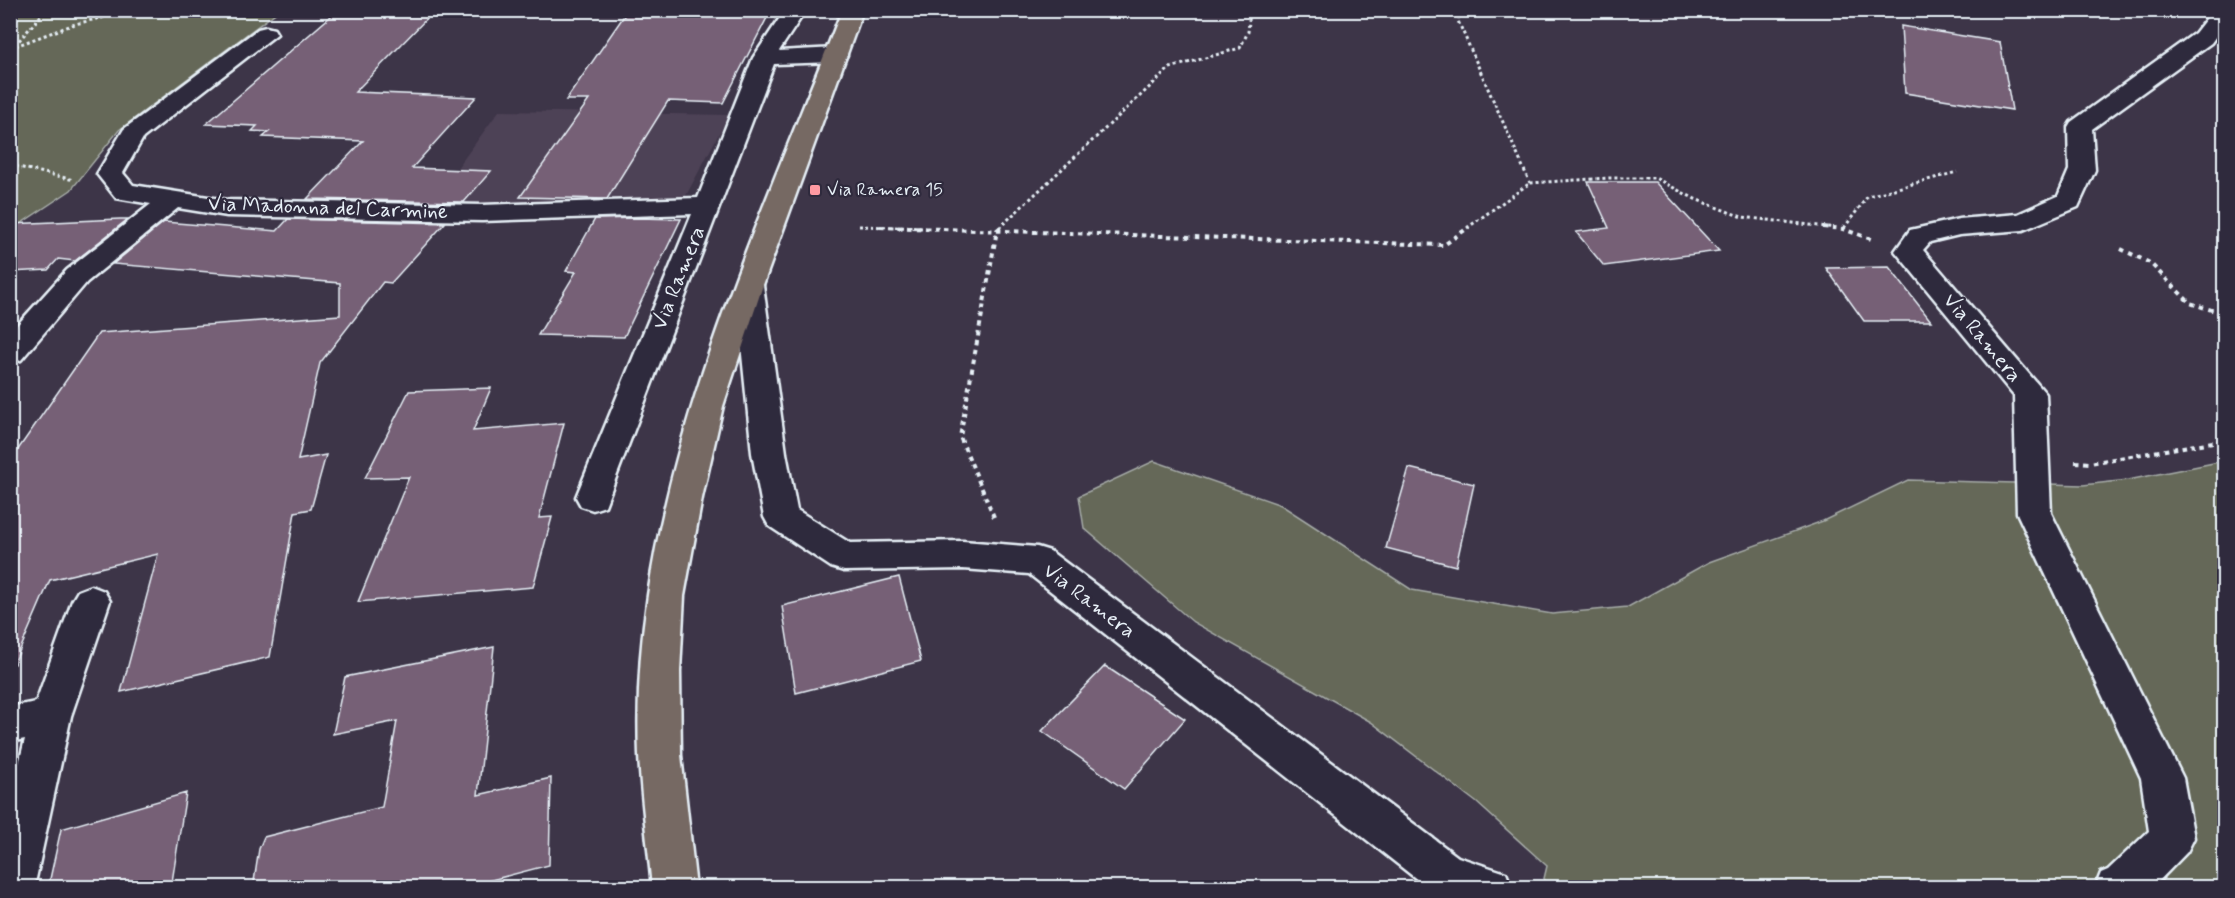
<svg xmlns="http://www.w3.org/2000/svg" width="2235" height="898" font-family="Mynerve,sans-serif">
<rect width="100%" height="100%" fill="#3d3548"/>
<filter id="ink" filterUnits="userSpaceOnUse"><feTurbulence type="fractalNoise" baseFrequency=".0167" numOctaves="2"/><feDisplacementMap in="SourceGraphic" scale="12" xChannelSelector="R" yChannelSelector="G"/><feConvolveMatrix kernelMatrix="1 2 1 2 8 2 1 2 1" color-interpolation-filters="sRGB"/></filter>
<g filter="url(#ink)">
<!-- built -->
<path fill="#4e4256" d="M499 111 729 115 682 203 430 205Z"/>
<!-- green -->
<path fill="#656758" stroke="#a6aca8" stroke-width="1.5" d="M11 11H278L119 130 71 190 11 230Z
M1154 461 1281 505 1412 590 1552 614 1628 607 1709 562 1823 521 1908 480 2083 485 2128 480 2224 461V887H1542L1547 866 1476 802 1371 722 1193 622 1084 528 1079 496Z"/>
<!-- building -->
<path fill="#766076" stroke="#e8f1f8" stroke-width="1.5" d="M338 10H435L355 92 476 97 412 168 491 171 464 202 307 199 363 141 263 137 269 132 252 131 257 126 206 124Z
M628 10H771L723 103 668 101 607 199 520 197 589 100H566Z
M1901 26 2000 42 2012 110 1905 93Z
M1588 182H1655L1719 251 1604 266 1576 232 1609 228Z
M638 218 681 219 624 337 538 335 576 272 566 271 595 219Z
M120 219H128L75 261 58 259 48 270 10 272V224Z
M288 219 445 223 391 283 383 282 320 363 298 460 326 455 311 509 295 512 270 657 121 692 158 554 50 580 10 673V461L99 333 340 315V283L113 264 164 222 277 231Z
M1889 267 1931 321H1864L1826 268Z
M491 388 473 431 564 423 539 518 552 517 533 587 358 602 409 477 365 478 409 391Z
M1409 468 1474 484 1456 566 1386 548Z
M899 577 921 661 796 693 782 606Z
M494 647 478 795 551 778 549 865 461 888H253L259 849 264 837 382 807 397 721 333 734 345 677Z
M1105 666 1185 719 1124 789 1042 731Z
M186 793 171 888H48L61 829Z"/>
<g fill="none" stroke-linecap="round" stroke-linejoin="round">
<!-- street casing -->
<g stroke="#e8f1f8" stroke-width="5">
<path id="street" d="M785 10H806L779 51 836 48 844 50 847 55 844 60 836 62 774 64 605 506 593 510 581 506 576 497 692 214 482 221 227 216 178 208 87 282 21 360 10 363V333L67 270 151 204 116 198 97 174 124 129 258 29 266 27 274 29 277 34 143 138 123 173 133 185 227 200 482 205 698 198 753 58Z
M2213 10H2224V25L2211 43 2092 129 2095 170 2078 207 2023 230 1959 235 1930 242 1923 250 2046 394 2051 513 2183 778 2194 838 2187 852 2152 888H2095L2101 873 2108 870 2149 831 2141 778 2017 513 2014 396 1895 251 1910 230 1959 219 2018 214 2058 196 2069 170 2068 127 2071 122 2195 33Z
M749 276 759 279 763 285 786 453 797 510 850 543 963 541 1037 547 1050 551 1458 857 1506 873 1512 888H1428L1029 574 963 569 844 571 831 567 769 526 764 517 752 453 735 285 739 279Z
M91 586 104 591 110 601 71 716 34 888H10V801L25 739 10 742V707L36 702 72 601 78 591Z"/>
</g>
<!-- primary casing -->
<g stroke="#e8f1f8" stroke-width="5">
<path id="primary" d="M842 10H863L763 285 723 406 702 498 684 596 680 671 681 755 696 888H652C648 844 641 799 639 755 637 703 640 647 648 595 678 393 768 200 842 10Z"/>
</g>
<!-- path-far1 -->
<path stroke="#e8f1f8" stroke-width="3" stroke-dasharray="3 3" stroke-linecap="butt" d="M1460 10 1458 21 1530 183
M15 45 46 10
M10 48 75 24 135 10
M10 165 74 180
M859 226 926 228
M999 228 1170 68 1240 48 1248 32 1250 10
M1467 228 1530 183 1609 178H1655L1695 199 1742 217 1836 228
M1844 228 1868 196 1957 172"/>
<!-- path -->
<path stroke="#e8f1f8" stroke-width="4" stroke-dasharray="4.5 4.5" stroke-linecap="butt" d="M880 227 1444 245 1469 227
M1823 227 1843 229 1874 240
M1843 229 1845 227
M2121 249 2150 263 2190 303 2224 314
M2075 462 2090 463 2224 440
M994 517 960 437 997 230 1001 227"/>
<!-- street -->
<use href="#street" fill="#2f2a3d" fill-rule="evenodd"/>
<!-- primary -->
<use href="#primary" fill="#766964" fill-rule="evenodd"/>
</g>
</g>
<!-- markers -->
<rect fill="#ff9aa2" stroke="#2f2a3d" stroke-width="2" x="809" y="184" width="12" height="12" rx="3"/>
<g text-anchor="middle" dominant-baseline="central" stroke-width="4.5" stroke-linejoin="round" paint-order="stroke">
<!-- far-poi labels -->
<g font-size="18" fill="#e8f1f8" stroke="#2f2a3d" text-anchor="start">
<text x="827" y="190">Via Ramera 15</text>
</g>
<!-- street labels -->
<g font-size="21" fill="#e8f1f8" stroke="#2f2a3d">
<text transform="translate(328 208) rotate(2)">Via Madonna del Carmine</text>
<text transform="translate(679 278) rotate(-68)">Via Ramera</text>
<text transform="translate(1982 338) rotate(50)">Via Ramera</text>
<text transform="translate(1089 601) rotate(37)">Via Ramera</text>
</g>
</g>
<!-- margin -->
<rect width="2235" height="898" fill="none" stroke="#2f2a3d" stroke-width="36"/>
<rect x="18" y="18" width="2199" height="862" fill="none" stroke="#e8f1f8" stroke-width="2" filter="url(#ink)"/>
</svg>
